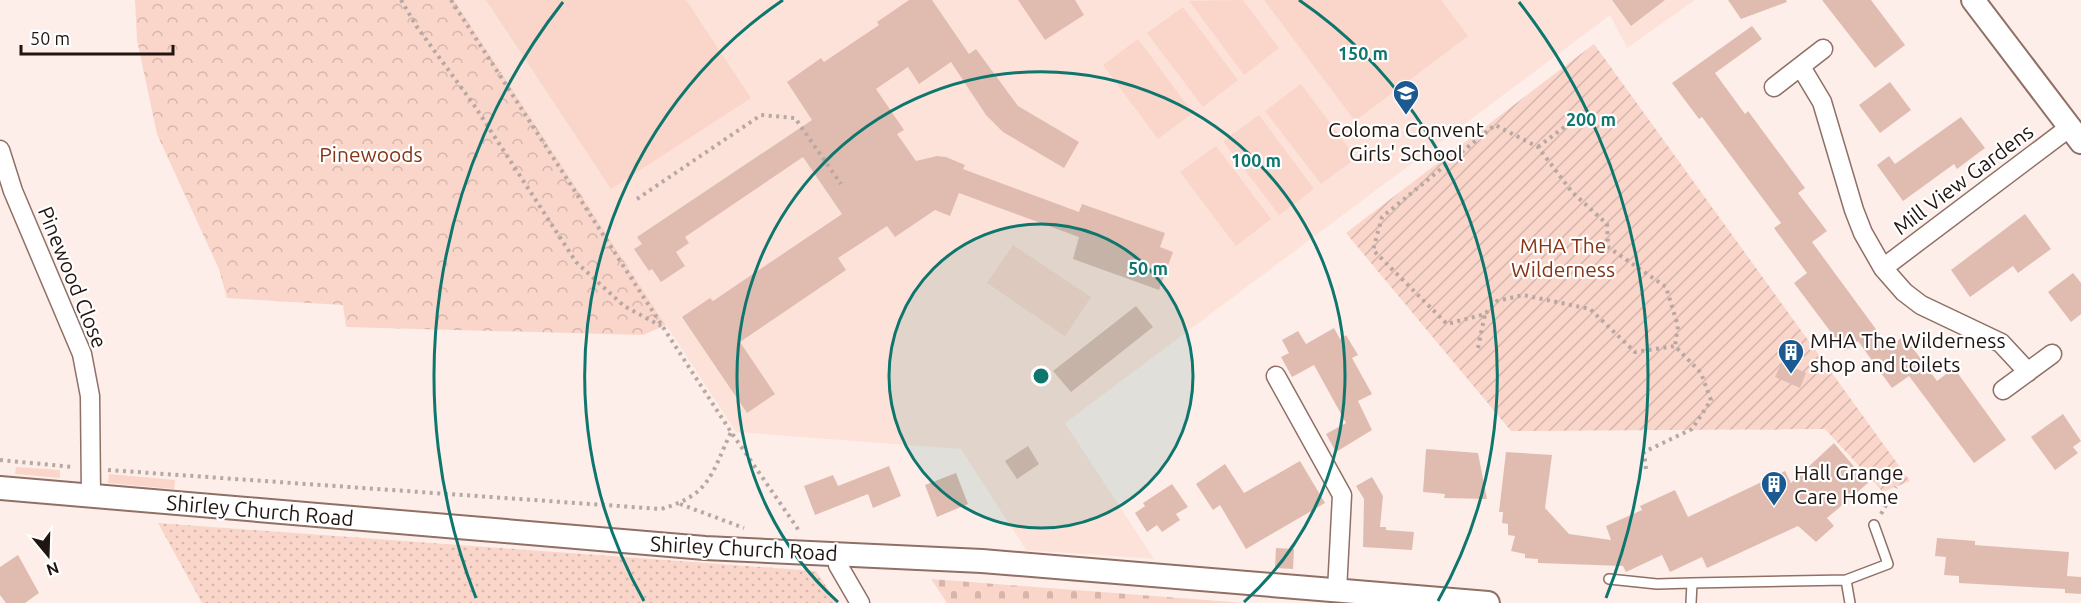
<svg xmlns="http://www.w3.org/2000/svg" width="2081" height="603" font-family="Ubuntu,sans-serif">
<defs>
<pattern id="forest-crowns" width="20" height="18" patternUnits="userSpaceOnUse" patternTransform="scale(1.5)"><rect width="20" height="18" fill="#fad5c9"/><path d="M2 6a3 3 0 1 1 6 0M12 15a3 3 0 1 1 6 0" fill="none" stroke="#d6b6ac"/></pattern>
<pattern id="cemetery-stones" width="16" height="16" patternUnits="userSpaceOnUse" patternTransform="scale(1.5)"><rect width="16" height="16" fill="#fad5c9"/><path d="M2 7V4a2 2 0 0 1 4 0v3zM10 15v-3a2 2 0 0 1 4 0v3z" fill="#d6b6ac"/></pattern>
<pattern id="park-dots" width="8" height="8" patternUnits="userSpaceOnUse" patternTransform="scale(1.5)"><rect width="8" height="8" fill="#fad5c9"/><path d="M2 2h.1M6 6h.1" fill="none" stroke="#d6b6ac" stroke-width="1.8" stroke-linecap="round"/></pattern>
<pattern id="garden-furrows" width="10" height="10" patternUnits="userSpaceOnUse" patternTransform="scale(1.5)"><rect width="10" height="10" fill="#fad5c9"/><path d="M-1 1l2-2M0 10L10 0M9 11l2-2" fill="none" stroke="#d6b6ac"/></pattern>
</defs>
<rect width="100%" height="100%" fill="#fdeee9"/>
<!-- built -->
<path fill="#fde2d9" d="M454 0H1695L1627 48 1610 15 1065 423 1154 559 1026 550 961 449 736 432Z"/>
<!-- grass -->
<path fill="#fad5c9" d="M486 0H686L751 98 611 189Z
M1243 0 1279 48 1244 75 1189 1Z
M1264 0H1441L1468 36 1355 121Z
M1183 7 1238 80 1203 107 1147 33Z
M1138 39 1193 113 1158 139 1103 65Z
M1301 84 1356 158 1321 184 1265 111Z
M1259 115 1314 189 1279 215 1223 141Z
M1216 146 1271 219 1236 246 1180 172Z
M1013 245 1091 297 1065 336 987 283Z
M16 467 60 470V478L15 474Z
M109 474 175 480 174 489 108 483Z"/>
<!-- forest -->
<path fill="url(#forest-crowns)" d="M135 0H454L666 325 643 335 346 327 343 305 227 298 219 269 157 134 137 40Z"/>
<!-- cemetery -->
<path fill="url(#cemetery-stones)" d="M931 579 1245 603H947Z"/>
<!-- park -->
<path fill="url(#park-dots)" d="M158 523 816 571 837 603H202Z"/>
<!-- garden -->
<path fill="url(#garden-furrows)" d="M1594 44 1910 481 1883 492 1825 429 1511 431 1346 233Z"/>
<!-- building -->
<path fill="#e0bcb0" d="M909 0H932L969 54 976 49 1018 106 1079 142 1064 168 1003 132 986 115 951 62 919 84 908 67 876 89 904 130 897 134 916 161 937 156 946 157 965 165 963 169 1079 212 1082 204 1165 233 1160 247 1173 252 1159 290 1073 259 1079 237 959 193 950 216 935 210 895 237 887 226 838 258 846 270 740 342 775 394 747 413 682 317 710 298 713 301 842 214 803 157 685 237 689 243 676 252 685 266 661 282 652 269 649 271 634 249 642 244 637 237 812 120 787 82 821 58 824 62 879 25 877 22Z
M1018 0H1075L1084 15 1045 40Z
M1612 0H1665L1631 26Z
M1728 0H1786L1787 2 1741 19Z
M1822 0H1871L1905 45 1875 68Z
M1752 26 1762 39 1715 73 1745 114 1748 111 1805 188 1798 193 1827 231 1812 242 1889 347 1904 336 1937 381 1954 368 2006 440 1974 463 1909 376 1892 388 1858 341 1845 351 1794 283 1807 273 1774 228 1781 223 1702 117 1699 119 1672 83Z
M1890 82 1911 110 1880 133 1859 105Z
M1961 117 1985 148 1957 169 1954 164 1903 201 1877 165 1889 156 1895 164Z
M2025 214 2051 249 2018 273 2013 266 1970 297 1951 270Z
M2073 273 2081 283V314L2071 322 2048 292Z
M1136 306 1153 327 1071 392 1053 371Z
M1334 328 1340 339 1346 335 1358 355 1352 358 1372 394 1358 401 1372 430 1336 452 1326 434 1346 423 1314 365 1292 377 1281 357 1289 353 1282 340 1298 331 1306 344Z
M1782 362 1806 373 1800 388 1775 377Z
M2063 414 2081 441 2073 447 2078 453 2055 470 2031 437Z
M1834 443 1868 483 1827 518 1834 526 1816 542 1798 526 1707 568 1702 557 1670 572 1662 555 1626 572 1623 566 1538 563V559L1525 558V554L1511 551 1515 536 1508 535V524L1502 523 1503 512H1499L1506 452 1552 455 1545 508 1569 534 1611 540 1606 526 1642 510 1640 506 1675 490 1688 517 1785 471 1791 483Z
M1028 446 1039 464 1017 479 1005 461Z
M1426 449 1478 453 1487 499 1444 498 1445 494 1423 492Z
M1300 461 1325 503 1246 549 1220 505 1213 510 1196 484 1225 464 1244 493Z
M889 466 901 496 873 508 868 494 815 515 804 486 833 475 838 486Z
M956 473 968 504 937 517 925 485Z
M1372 477 1383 496 1380 527H1386V530L1414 532 1412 550 1363 547 1364 499 1356 486Z
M1172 484 1188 507 1176 514 1180 520 1162 532 1157 525 1147 532 1135 513 1145 506 1143 503Z
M1937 538 1975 541V545L2069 552 2067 576 2081 577V594L2065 593V589L1959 583V576L1944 575 1946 557 1935 556Z
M1276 548 1294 549 1293 569 1275 568Z
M18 555 39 593 25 603H6L0 595V567Z"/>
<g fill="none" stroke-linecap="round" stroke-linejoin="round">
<!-- service casing -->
<g stroke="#906f65" stroke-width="12">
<path id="service" d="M1609 579 1657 584 1692 583
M1846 580 1888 564 1874 525
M1691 603 1692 583 1846 580 1850 603"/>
</g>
<!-- minor casing -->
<g stroke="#906f65" stroke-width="21">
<path id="minor" d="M1801 67 1822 102 1854 210 1863 233 1883 268 1904 292 1921 305 2001 343 2028 372
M1774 87 1823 49
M0 150 13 191 82 354 90 396 91 495
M1883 268 2070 127
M1276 376 1342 495 1337 591
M2003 390 2052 354
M837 553 838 565 860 603"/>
</g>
<!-- tertiary casing -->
<g stroke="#906f65" stroke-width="26">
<path id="tertiary" d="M1973 0 2081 142
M0 488 705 548 982 561 1488 603"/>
</g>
<!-- path -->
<path stroke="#b7a8a4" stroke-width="4" stroke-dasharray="3 4.5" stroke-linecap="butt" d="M401 0 417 27 474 105 576 262 624 306 661 326
M451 0 731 432 800 532
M1538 147 1588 109
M637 199 761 115 795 118 841 184
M1478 348 1485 314
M0 460 73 467
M1646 469 1644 452 1692 429 1711 400 1701 373 1675 346 1635 352 1590 309 1523 295 1497 301 1485 314 1447 324 1373 250 1382 217 1495 125 1538 147 1572 192 1607 224 1608 247 1666 287 1678 326 1675 346
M108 470 661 509C710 495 711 475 731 432
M680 504 744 528
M1881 514 1896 487"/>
<!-- service -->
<use href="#service" stroke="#fff" stroke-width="9"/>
<!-- minor -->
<use href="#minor" stroke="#fff" stroke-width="18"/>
<!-- tertiary -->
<use href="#tertiary" stroke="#fff" stroke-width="22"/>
</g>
<!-- distance rings -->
<circle cx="1041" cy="376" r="152" fill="#0f766e" fill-opacity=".12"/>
<g fill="none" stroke="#0f766e" stroke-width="3">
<circle cx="1041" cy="376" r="152"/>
<path d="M838 602A304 304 0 1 1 1244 602"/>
<path d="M644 601A456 456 0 0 1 783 0M1299 0A456 456 0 0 1 1438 601"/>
<path d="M476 598A607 607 0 0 1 563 2M1519 2A607 607 0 0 1 1606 598"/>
</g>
<!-- icons -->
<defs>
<g id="school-pin" transform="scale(1.35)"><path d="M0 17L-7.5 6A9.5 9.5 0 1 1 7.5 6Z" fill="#1b5990" stroke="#fff"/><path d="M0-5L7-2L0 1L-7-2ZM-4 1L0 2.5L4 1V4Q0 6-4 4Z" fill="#fff"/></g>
<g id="building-pin" transform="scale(1.35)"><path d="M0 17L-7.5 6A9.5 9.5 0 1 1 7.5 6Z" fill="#1b5990" stroke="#fff"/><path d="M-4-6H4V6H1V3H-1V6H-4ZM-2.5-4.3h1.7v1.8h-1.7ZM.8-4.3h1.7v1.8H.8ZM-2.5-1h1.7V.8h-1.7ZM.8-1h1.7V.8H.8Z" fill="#fff"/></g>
</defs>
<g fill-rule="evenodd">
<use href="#school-pin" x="1406" y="93"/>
<use href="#building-pin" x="1791" y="352"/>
<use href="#building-pin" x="1774" y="484"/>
</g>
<g text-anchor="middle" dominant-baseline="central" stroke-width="4.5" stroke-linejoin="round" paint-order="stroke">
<!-- poi labels -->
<g font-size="21" fill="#211511" stroke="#fff" text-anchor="start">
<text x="1406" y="129" text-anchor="middle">Coloma Convent<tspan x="1406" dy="24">Girls' School</tspan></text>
<text x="1810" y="340">MHA The Wilderness<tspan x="1810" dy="24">shop and toilets</tspan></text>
<text x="1794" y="472">Hall Grange<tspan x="1794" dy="24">Care Home</tspan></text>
</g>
<!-- park labels -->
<g font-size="21" fill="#873415" stroke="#fff">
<text x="371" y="154">Pinewoods</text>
<text x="1563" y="245">MHA The<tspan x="1563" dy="24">Wilderness</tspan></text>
</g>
<!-- street labels -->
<g font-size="21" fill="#211511" stroke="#fff">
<text transform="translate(1963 179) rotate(-37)">Mill View Gardens</text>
<text transform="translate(73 277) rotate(68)">Pinewood Close</text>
<text transform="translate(260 510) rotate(5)">Shirley Church Road</text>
<text transform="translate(744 548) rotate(3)">Shirley Church Road</text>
</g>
</g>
<circle cx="1041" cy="376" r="9" fill="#0f766e" stroke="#fff" stroke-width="3"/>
<g font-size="18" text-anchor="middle" font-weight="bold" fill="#0f766e" stroke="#fff" stroke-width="4.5" stroke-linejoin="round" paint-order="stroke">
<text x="1363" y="60">150 m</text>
<text x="1591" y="126">200 m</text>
<text x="1256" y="167">100 m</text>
<text x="1148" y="275">50 m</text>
</g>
<!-- north arrow -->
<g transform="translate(48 555) rotate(161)" stroke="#ffffff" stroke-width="4.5" paint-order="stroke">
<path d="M0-4.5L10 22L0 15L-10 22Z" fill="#211511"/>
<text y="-9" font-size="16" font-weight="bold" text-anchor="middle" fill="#211511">N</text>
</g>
<!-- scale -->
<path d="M21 45v9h152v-9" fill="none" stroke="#211511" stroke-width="3"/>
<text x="30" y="45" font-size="18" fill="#211511" stroke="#ffffff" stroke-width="4.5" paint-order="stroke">50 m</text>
</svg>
